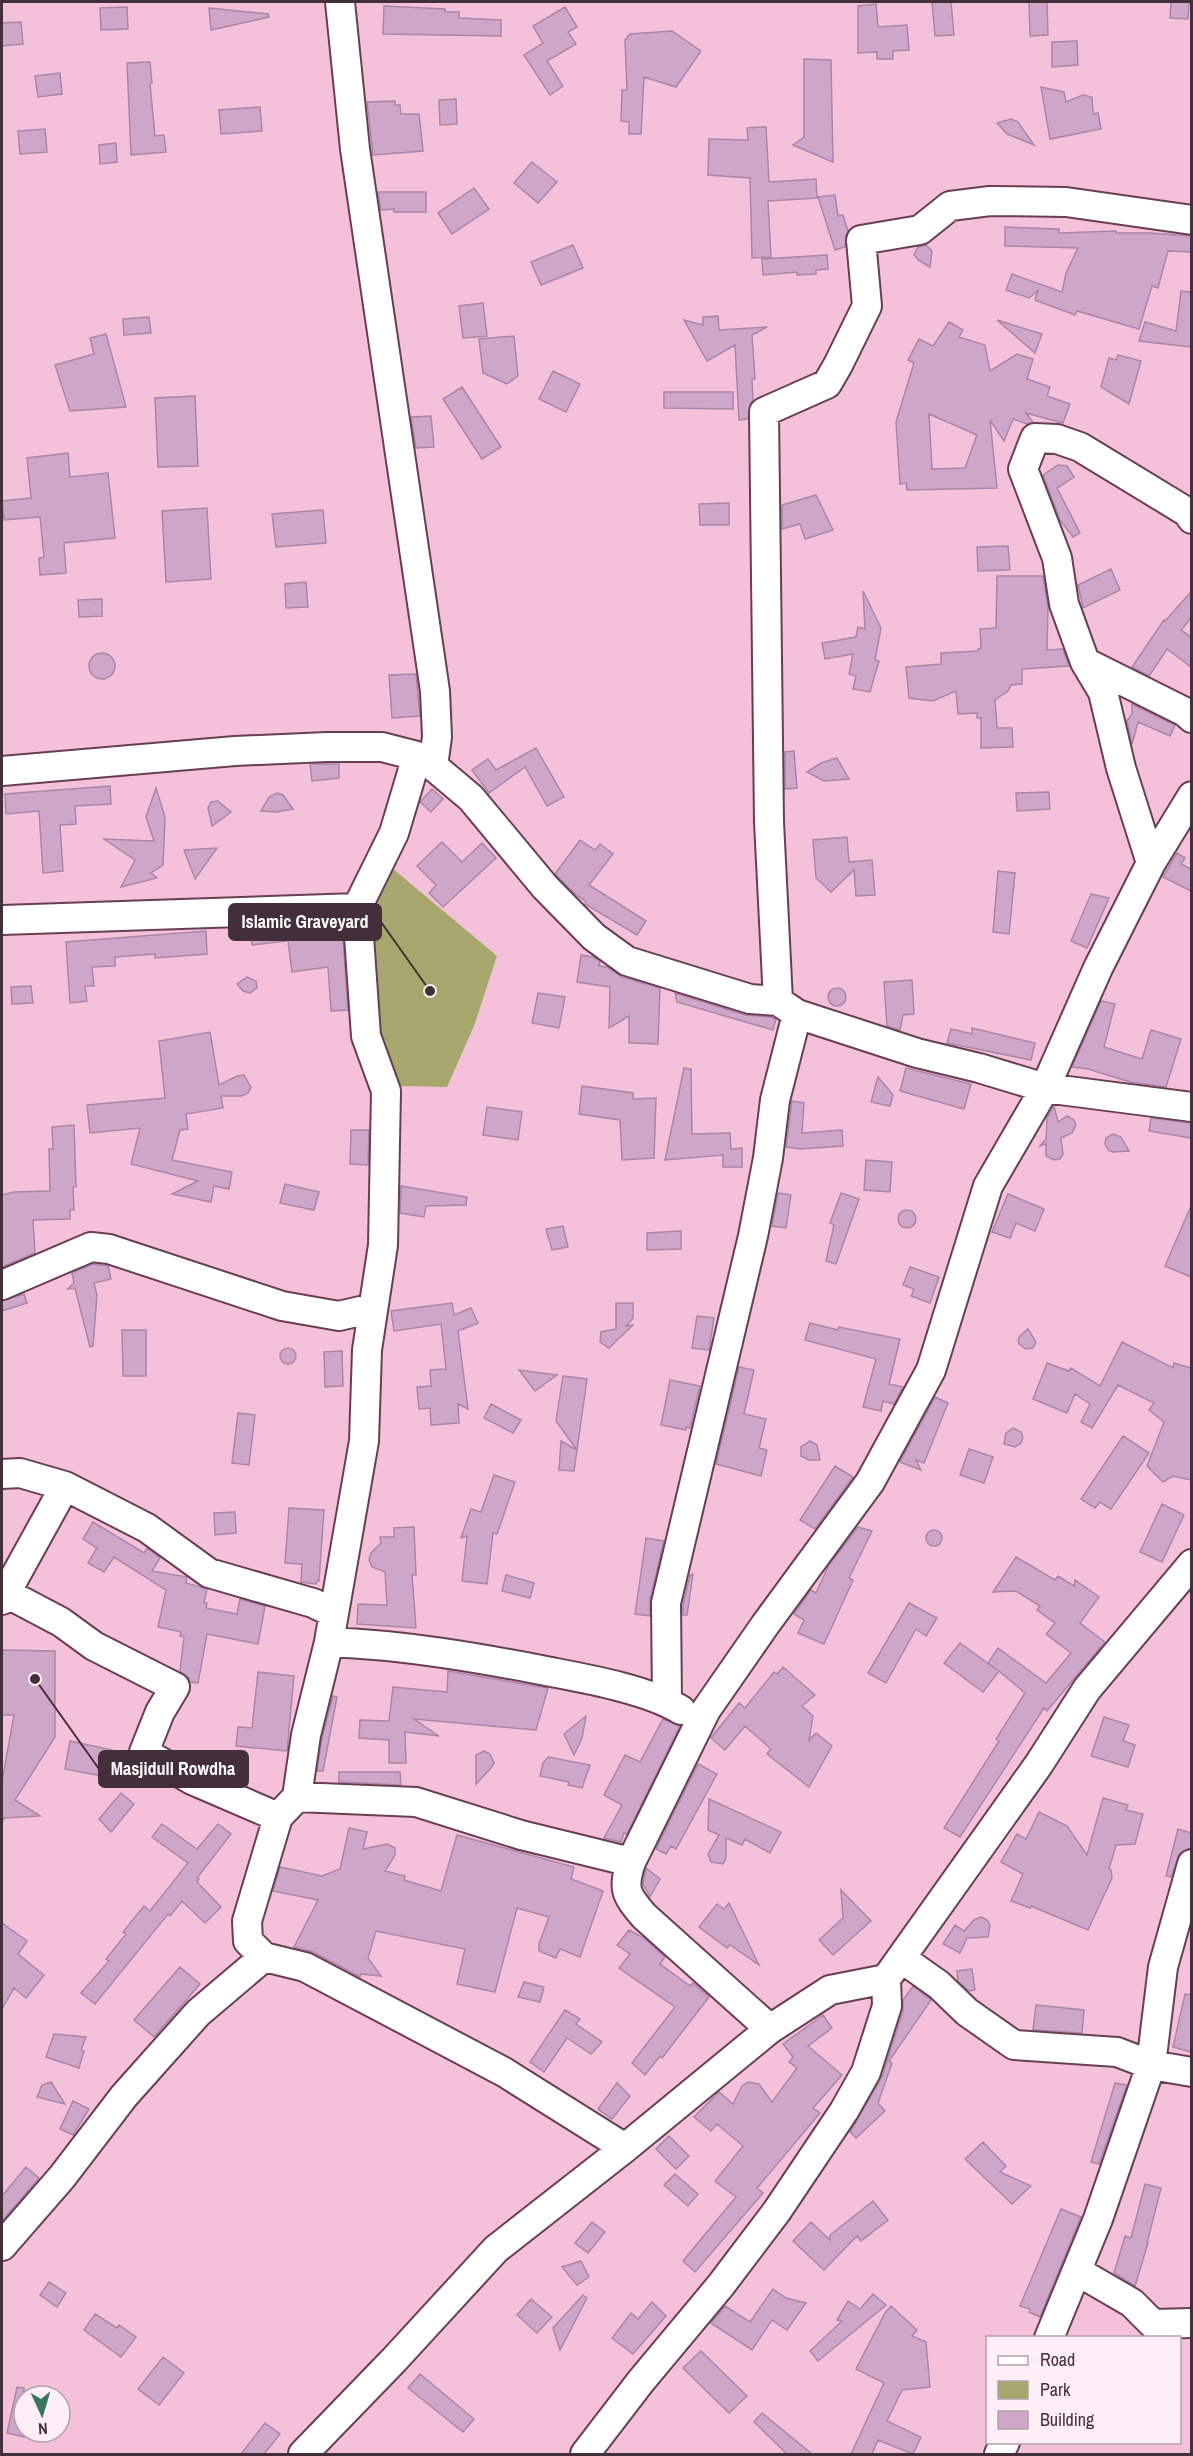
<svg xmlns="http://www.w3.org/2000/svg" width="1193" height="2456" font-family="'Archivo Narrow',sans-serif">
<rect width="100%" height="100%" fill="#f5c1da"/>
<!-- green -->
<path fill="#a7a76d" d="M392 868 497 956 474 1026 447 1087 399 1086 381 1050 367 911Z"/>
<!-- building -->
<path fill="#cda6ca" stroke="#ab85a9" stroke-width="1.5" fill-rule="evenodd" d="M932 2H951L954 35 935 36Z
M1029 2H1047L1048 35 1030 36Z
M1171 2H1189L1188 19 1170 18Z
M876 4 878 27 907 25 909 50 893 51V59H877V52L858 53V6Z
M384 6 445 9V12H459V18L501 20V36L383 34Z
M127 7 128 29 101 30 100 8Z
M565 7 577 27 568 32 576 44 547 61 563 86 550 95 524 55 543 43 533 26Z
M209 8 268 14 269 17 211 30Z
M21 22 23 44 2 46V23Z
M672 31 701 51 676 87 644 77 641 134H629V122L621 121 622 90H627L625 40 630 34Z
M1077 41 1078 65 1052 67V42Z
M804 59 831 60 833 162 793 145 804 137Z
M150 62 152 83 150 84 155 136 164 135 166 152 131 155 127 63Z
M60 73 62 94 38 97 35 76Z
M1041 87 1064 92 1066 102 1083 95 1092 97 1093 114 1098 113 1101 129 1050 139Z
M456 99 457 124 440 125 439 100Z
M395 101V105H400L401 114H419L423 151 373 155 367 102Z
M260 107 262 131 221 134 219 110Z
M1011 119 1018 122 1034 145 1007 134 997 123Z
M766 127 769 182 816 179 817 198 768 201 771 257 752 258 750 178 708 175 709 139 748 140 747 128Z
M45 129 47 152 20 154 18 131Z
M116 143 117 162 100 164 99 145Z
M532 162 557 182 538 203 514 183Z
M474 188 489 209 452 234 438 213Z
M378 192H426V212H394V209L381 210Z
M835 195 838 216 843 215 848 231 845 247 835 250 818 197Z
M1005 227 1059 229V233L1116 231V233H1150L1191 236V252L1168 251 1158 288 1152 286 1139 329 1077 311 1075 315 1035 300 1038 291 1029 298 1006 290 1012 274 1062 292 1066 273 1078 248 1005 246Z
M573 245 583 268 541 285 531 262Z
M926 245 932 251 930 267 918 260 914 255 918 247Z
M827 255 828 269 816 270V274L797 275V272L763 275 762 259Z
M1181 291 1191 292V347L1139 341 1145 322 1176 331Z
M483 303 487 336 463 338 459 306Z
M718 316 719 330 767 327 752 335 755 379H752L753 400 750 404 748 419 739 420 735 345 707 361 684 320 703 325V317Z
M149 317 151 333 124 335 123 319Z
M997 320 1042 334 1035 353Z
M949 322 963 330 959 337 985 345 990 371 1017 354 1033 359 1027 379 1050 387 1047 396 1070 404 1063 423 1026 413 1033 422 1027 424 1013 419 1004 441 990 420 997 488 907 490 906 483 900 484 896 422 914 363 908 360 919 339 933 346ZM929 414 977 435 965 468 932 469Z
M106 334 126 407 70 411 55 365 94 354 90 338Z
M514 336 518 376 507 384 483 373 479 339Z
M1118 355 1141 361 1129 404 1101 387 1109 358 1116 360Z
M553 371 580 384 566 412 539 399Z
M462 387 501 447 482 459 443 399Z
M664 392H733V409L664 408Z
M195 396 198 466 158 467 155 398Z
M431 416 434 447 416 448 411 417Z
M68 453 70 477 108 473 115 538 64 543 66 573 40 575 39 558 44 557 40 517 4 520 2 501 31 498 27 458Z
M1058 465 1067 466 1074 477 1057 488 1080 533 1073 537 1060 520 1043 475Z
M816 495 833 530 805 539 800 524 782 529V505Z
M729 503V525H700L699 504Z
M207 508 211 579 166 582 162 511Z
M323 510 326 543 276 547 272 514Z
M1008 546 1010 570 978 571 977 547Z
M1111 569 1120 590 1083 608 1078 585Z
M997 576H1043L1048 607 1047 650 1063 649 1069 666 1022 669V684L1011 685 1008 691 995 700 997 728H1012L1013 747 981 748V718H977V713L958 714 956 691 933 701 909 698 906 667 941 664V653L978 651V649L981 648 980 629 996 628Z
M306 582 308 607 286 608 285 584Z
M863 591 881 628 875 660 879 661 870 692 853 689 856 676 849 674 853 654 825 659 822 643 856 637 858 627 865 629Z
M1191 592V618L1181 630 1191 637V667L1167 649 1149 676 1132 667 1164 620 1165 621Z
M102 599V616L79 617 78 600Z
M89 666a13 13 0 1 1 26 0a13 13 0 1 1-26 0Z
M416 674 420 716 392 718 389 675Z
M1132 704 1175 725 1170 736 1138 722 1132 744 1127 721 1132 714Z
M536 748 564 797 547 806 525 767 489 793 472 770 488 759 496 770Z
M794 751 797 788 785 789V752Z
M837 758 849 779 824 781 807 772 821 763Z
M310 764H339V778L312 781Z
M110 786 111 804 75 806 76 824 60 825 63 871 43 873 39 811 6 814 5 794Z
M156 788 165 817 163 865 151 873 157 878 121 887 135 860 104 839 154 841 146 817Z
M432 789 443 799 431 812 420 802Z
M1049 792 1050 809 1017 811 1016 793Z
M277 793 283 795 293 809 277 812 261 811 269 797Z
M218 801 231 812 212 826 208 808 211 802Z
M847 837 849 862 872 860 875 895 856 896 854 870 831 892 816 878 813 840Z
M580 840 595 850 600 844 613 854 589 885 646 921 637 935 585 904 586 902 573 892 555 874Z
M442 842 462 862 482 843 496 858 443 907 429 893 436 885 417 866Z
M217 848 195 879 184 850Z
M1177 853 1185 858 1181 864 1191 869V891L1163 877Z
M998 871 1015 873 1009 934 993 932Z
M1091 894 1109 898 1087 948 1071 941Z
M342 925 348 1010 331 1011 328 967 292 972 288 941 325 928V926Z
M285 927 286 941 252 945 250 928Z
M206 931 207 954 155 958V954L115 957V966L92 967 94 986H85L87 1001 70 1003 66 942Z
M581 955 593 957 600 961 599 966 607 967 622 977 660 988 658 1044 629 1043V1016L609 1028 610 987 577 982Z
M247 977 256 981 257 988 250 993 243 991 237 984Z
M912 980 914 1014 903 1015 900 1030 887 1026 884 982Z
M31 986 33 1003 12 1004 11 987Z
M828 997a9 9 0 1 1 18 0a9 9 0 1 1-18 0Z
M538 993 565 997 559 1028 532 1023Z
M675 993 745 1015 772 1017 776 1019 773 1030 677 1002Z
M1101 1001 1115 1004 1104 1047 1142 1059 1151 1030 1181 1039 1166 1087 1130 1082 1088 1069 1072 1067Z
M972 1028 1035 1043 1031 1060 947 1043 951 1029 972 1034Z
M210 1032 219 1085 237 1076 244 1075 251 1087 248 1093 242 1096H221L223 1108 186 1114 188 1129 180 1130 172 1160 232 1172 229 1189 214 1186 211 1202 172 1194 198 1181 131 1164 140 1128 90 1133 87 1105 165 1098 159 1041Z
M684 1068 691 1069 692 1134 730 1133 731 1149 742 1148V1167H723V1155L665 1160Z
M906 1068 971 1084 964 1109 900 1091Z
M878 1077 893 1095 890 1106 871 1102Z
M582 1086 633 1093V1099L656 1098 654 1158 622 1160 620 1120 579 1114Z
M792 1101 804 1103 802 1133 842 1130 843 1146 800 1149 786 1147Z
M1054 1106 1058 1122 1067 1116 1074 1120 1076 1125 1072 1133 1061 1138 1063 1154 1060 1159 1054 1160 1046 1156V1144L1040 1146 1046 1139 1047 1118Z
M487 1107 522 1112 518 1140 483 1135Z
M1151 1118 1191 1123V1138L1149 1131Z
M74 1125 76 1187H73L74 1210H70V1219L33 1220 35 1253 2 1267V1195L14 1192 50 1191 49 1149H53L52 1127Z
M351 1130H369L368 1165 350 1164Z
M1113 1134 1121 1137 1129 1151 1113 1152 1108 1150 1105 1144 1106 1138Z
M866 1160 892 1162 890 1192 864 1190Z
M285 1184 319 1192 314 1210 280 1203Z
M401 1186 467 1197 466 1205 426 1206 424 1217 400 1213Z
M778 1193 791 1195 786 1228 772 1226Z
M841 1193 859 1199 836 1264 826 1261 834 1225 830 1223Z
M1008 1194 1044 1209 1035 1231 1016 1223 1010 1238 992 1232Z
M1191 1206V1277L1165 1266Z
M898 1219a9 9 0 1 1 18 0a9 9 0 1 1-18 0Z
M563 1226 568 1247 552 1250 546 1229Z
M681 1231V1249L647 1250V1233Z
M93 1264 108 1266 111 1279 94 1283 97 1295 93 1346 90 1347 75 1288 68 1289 74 1283 72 1273Z
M910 1267 939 1277 930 1303 911 1296 914 1289 903 1285Z
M24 1294 27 1303 2 1311V1301Z
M452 1303 454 1315 471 1308 478 1323 458 1331 468 1409 458 1404 459 1423 431 1425 430 1408 419 1409 417 1387 431 1386 430 1370 446 1369 441 1324 394 1331 391 1311Z
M616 1303H633V1318L626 1326 633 1325 609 1348 600 1342 601 1332 616 1329Z
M697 1316 714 1318 709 1350 692 1348Z
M810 1323 838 1330 839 1327 900 1339 889 1384 903 1387 894 1404 883 1401 881 1411 863 1407 876 1359 805 1340Z
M1028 1329 1036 1342 1033 1348 1026 1349 1019 1344 1018 1340 1020 1336Z
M122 1330H146V1376H123Z
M1122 1342 1173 1368 1174 1363 1191 1368V1480L1173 1476 1163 1482 1147 1466 1164 1422 1149 1410 1154 1403 1118 1385 1092 1428 1081 1422 1090 1404 1075 1394 1067 1413 1033 1399 1047 1363 1069 1371 1071 1368 1100 1386Z
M280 1356a8 8 0 1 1 16 0a8 8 0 1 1-16 0Z
M342 1351 343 1386 325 1387 324 1352Z
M739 1367 754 1370 744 1414 766 1419 759 1448 767 1450 761 1476 716 1464Z
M519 1370 557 1375 535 1391Z
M563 1376 587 1379 577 1450 556 1421Z
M670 1380 700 1386 690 1428 686 1427V1430L661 1425Z
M935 1397 948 1403 924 1463 916 1460 921 1470 900 1462Z
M491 1404 521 1420 513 1433 484 1418Z
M238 1413 255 1415 249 1465 232 1463Z
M1013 1428 1021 1432 1023 1437 1021 1443 1015 1447 1004 1444 1006 1433Z
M1123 1436 1149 1453 1111 1509 1100 1502 1095 1508 1081 1499Z
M561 1441 577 1450 574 1471 559 1470Z
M810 1441 817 1445 820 1460H809L801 1456V1447Z
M969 1449 993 1457 984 1483 960 1475Z
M835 1466 853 1477 815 1529 800 1520Z
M494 1475 515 1482 497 1534 493 1533 487 1584 462 1581 467 1536 461 1538 471 1509 481 1512Z
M1162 1504 1184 1515 1162 1562 1140 1552Z
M289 1508 324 1510 319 1581 317 1580 316 1584 301 1582 302 1564 285 1563Z
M235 1512 236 1533 215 1535 214 1513Z
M93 1522 144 1553 147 1548 160 1558 152 1571 187 1577 186 1583 207 1589 204 1603H207L206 1608 237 1614 240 1599 265 1606 258 1644 207 1634 198 1683 190 1682 189 1678 180 1671 184 1637 180 1636 181 1632 158 1627 166 1590 114 1557 104 1572 88 1563 97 1548 83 1539Z
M414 1527 416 1575H412L416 1628 357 1624 358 1604 387 1605 385 1572 372 1567 369 1560 371 1553 381 1543 380 1537H394V1528Z
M858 1527 872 1531 849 1578 853 1580 824 1644 798 1633 804 1620 794 1614 811 1590 816 1593 829 1565Z
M926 1538a8 8 0 1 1 16 0a8 8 0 1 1-16 0Z
M646 1538 664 1541 650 1599V1616L635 1614Z
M1016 1557 1055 1580 1058 1576 1074 1586 1075 1580 1099 1597 1080 1623 1105 1642 1047 1711 1044 1708 960 1837 944 1828 999 1741 996 1739 1025 1693 999 1671 983 1692 944 1663 960 1643 997 1670 988 1663 998 1648 1046 1683 1071 1653 1046 1634 1055 1623 1037 1610 1040 1606 1016 1591 993 1592Z
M693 1574 687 1615H683V1605L690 1575Z
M506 1575 534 1583 530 1598 502 1591Z
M909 1603 937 1618 926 1636 916 1629 886 1683 868 1673Z
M2 1650 55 1651V1737L15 1800 40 1816 4 1818 2 1822V1781L14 1715H2Z
M783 1667 815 1695 802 1706 813 1716 809 1740 816 1733 832 1746 809 1787 767 1754 771 1749 745 1726 725 1750 711 1738 739 1703 745 1708 774 1672 777 1674Z
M448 1671 548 1688 536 1730 414 1719 439 1736 405 1732 406 1763H389V1740L359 1738 360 1720 389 1721 393 1687 447 1692Z
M258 1672 294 1676 287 1751 236 1746 238 1727 252 1728Z
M333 1696 337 1697 323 1771H317L322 1738Z
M586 1716 582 1738 574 1755 564 1734Z
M1104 1717 1129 1725 1123 1741 1135 1745 1128 1767 1091 1756Z
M663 1719 680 1726 627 1834 624 1833 621 1842 604 1838 622 1805 604 1795 625 1755 640 1762Z
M70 1741 112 1750 107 1777 65 1769Z
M484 1751 490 1754 494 1763 491 1768 476 1784V1755Z
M548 1757 590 1765 582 1788 568 1785 569 1782 540 1776 543 1763Z
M698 1764 717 1774 676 1849 671 1846 666 1854 656 1849Z
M339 1772H400L401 1785 339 1782Z
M121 1793 134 1804 111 1832 99 1819Z
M1103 1798 1128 1805 1126 1810 1143 1814 1135 1844 1116 1845 1109 1869 1111 1870 1112 1878 1088 1930 1031 1906 1030 1908 1011 1901 1023 1874 1001 1862 1017 1834 1026 1839 1039 1812 1067 1826 1087 1855Z
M709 1799 781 1832 770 1853 745 1839 742 1845 726 1838V1858L723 1864 711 1862 708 1854 719 1835 708 1830Z
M162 1824 197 1849 218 1824 231 1834 197 1878 199 1879 197 1882 221 1907 205 1923 182 1901 170 1916 168 1914 95 2004 81 1993 109 1961 106 1959 126 1934 123 1932 144 1906 150 1911 188 1863 152 1837Z
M349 1828 367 1832 363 1849 387 1844 395 1848V1855L385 1871 405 1876 404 1880 441 1891 457 1835 574 1867 571 1879 603 1891 580 1957 560 1949 556 1958 539 1951V1944L549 1917 517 1908 495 1992 457 1984 465 1949 376 1931 368 1958 381 1976 361 1974 360 1977 313 1952 294 1947 318 1900 273 1891 280 1867 322 1876 340 1869Z
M1178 1829 1191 1833V1848L1180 1853 1171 1877 1166 1876Z
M646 1868 660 1879 650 1897 643 1884Z
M841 1890 871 1921 833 1955 819 1940 843 1918Z
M729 1903 759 1965 730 1945 727 1948 699 1927 717 1904 724 1909Z
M981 1917 987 1920 990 1925 988 1937 967 1938 960 1953 943 1944 955 1925 964 1931 974 1920Z
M2 1923 27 1941 18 1954 44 1975 26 1998 14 1988 2 2009Z
M629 1930 644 1938 665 1957 660 1964 690 1986 693 1983 709 1997 662 2058 660 2056 645 2075 632 2063 675 2007 619 1968 630 1954 617 1945Z
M180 1967 200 1984 154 2037 134 2020Z
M972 1969 975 1990 969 1991 958 1981 957 1971Z
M524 1982 544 1987 540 2002 518 1997Z
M913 1986 931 2000 889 2061 892 2063 878 2103 885 2111 856 2138 850 2132 882 2077 903 2011V2000Z
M1185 1994 1191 1995V2052L1173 2047Z
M1036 2005 1084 2010 1082 2033 1033 2030Z
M565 2010 580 2019 576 2024 602 2042 591 2054 567 2038 544 2072 530 2062Z
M823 2015 832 2028 808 2046 842 2075 813 2108 820 2113 757 2188 763 2193 695 2272 683 2261 736 2197 715 2181 743 2146 717 2124 711 2131 694 2117 719 2092 733 2104 742 2086 748 2082 759 2084 772 2102 797 2068 789 2062 793 2057 783 2044Z
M54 2034 86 2037 81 2050 84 2051 79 2068 46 2057Z
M51 2082 65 2104 37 2097 42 2085Z
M617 2083 630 2096 612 2119 598 2109Z
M1115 2083 1127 2085 1099 2164 1091 2162Z
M73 2101 89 2109 73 2135 60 2129Z
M669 2136 689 2156 676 2169 656 2149Z
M983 2142 1006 2166 1000 2172 1031 2186 1012 2204 965 2159Z
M26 2167 39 2178 2 2221V2196Z
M675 2174 698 2194 688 2206 664 2185Z
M1145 2184 1161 2188 1147 2243H1148L1135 2286 1114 2273 1125 2236 1131 2238Z
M873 2201 888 2220 861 2241 857 2236 824 2270 793 2241 811 2222 830 2240V2235Z
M1061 2209 1081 2217 1040 2317 1029 2312 1030 2309 1020 2306Z
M592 2222 605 2232 588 2253 575 2243Z
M581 2261 589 2277 577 2285 562 2267Z
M49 2282 66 2293 57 2307 40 2295Z
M773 2289 786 2298 806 2303 787 2330 772 2320 752 2350 711 2323 725 2306 750 2322Z
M873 2294 886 2305 818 2361 810 2351 842 2321 837 2320 848 2301 860 2309Z
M583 2295 587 2298 560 2350 553 2328Z
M531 2299 552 2317 537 2333 517 2315Z
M652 2302 666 2316 633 2354 612 2338 631 2313 638 2319Z
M891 2306 917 2330 912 2336 926 2342 930 2387 902 2390 887 2421 921 2437 913 2454 878 2440 872 2454H851L884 2383 856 2369 885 2313Z
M95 2314 117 2328 119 2325 136 2337 121 2357 84 2330Z
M701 2351 747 2396 729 2413 683 2368Z
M163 2357 184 2373 159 2405 138 2389Z
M420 2374 474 2419 463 2432 408 2388Z
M17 2387 24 2388V2437L7 2433Z
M762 2413 812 2454H787L754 2422Z
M265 2423 280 2434 264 2454H241Z"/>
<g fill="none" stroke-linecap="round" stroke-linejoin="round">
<!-- minor casing -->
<g stroke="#683e53" stroke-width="32">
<path id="minor" d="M340 2 355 149 435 691 437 737 433 766
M1192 519 1187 512 1080 447 1057 439 1035 438 1023 469 1057 558 1064 604 1085 662 1185 712 1192 718
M1085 662 1103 692 1121 768 1151 863
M417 756 394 833 357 908 366 1036 386 1091 383 1245 367 1350 364 1441 329 1642 306 1735 297 1797 278 1817 247 1921 248 1941 264 1957 305 1967 504 2072 625 2148
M2 771 235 751 327 747H382L417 756 433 766 471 798 545 887 594 937 627 961 750 999 778 1001 797 1014 917 1053 979 1068 1045 1088 1192 1107
M2 920 357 908
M778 1001 769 822 764 412 827 384 838 365 867 306 861 240 920 230 950 206 990 201 1066 202 1192 220
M2 1285 91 1247 109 1249 282 1306 339 1316 373 1308
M2 1474 20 1473 65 1486 147 1528 209 1573 313 1603 334 1613
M6 1593 61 1622 94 1646 175 1687 160 1712 144 1752 192 1780 278 1817
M2 1600 65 1486
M329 1642C403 1645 474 1657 546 1671 587 1679 646 1689 681 1710
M667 1701 666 1603 753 1236 768 1158 775 1100 797 1014
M297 1797 416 1802 521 1835 631 1862
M901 1958 939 1985 967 2012 1014 2045 1117 2052 1151 2065 1192 2072
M770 2029 644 1916C626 1895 622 1889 631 1862L706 1710 765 1625 870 1482 931 1370 988 1186 1045 1088 1098 968 1151 863 1192 796
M2 2246 62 2177 124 2096 198 2013 264 1957
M1077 2271 1132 2303 1153 2324 1192 2323
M1049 2338 1098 2219 1151 2065 1163 1967 1192 1864
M303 2454 394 2360 496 2249 625 2148 770 2029 830 1990 886 1979 1039 1764 1087 1689 1192 1564
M585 2454 641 2381 721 2285 777 2211 844 2111 866 2072 887 2006 886 1979
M999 2454 1005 2442"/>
</g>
<!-- minor -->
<use href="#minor" stroke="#fff" stroke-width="28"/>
</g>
<!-- callouts -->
<path fill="none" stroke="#432f39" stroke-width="2" d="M430 991L381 922M35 1679L99 1769"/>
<g fill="#432f39" stroke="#feeef5" stroke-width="2">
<circle cx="430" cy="991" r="6"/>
<circle cx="35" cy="1679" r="6"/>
</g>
<g fill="#432f39" stroke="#432f39" stroke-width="2">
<rect x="229" y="904" width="152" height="36" rx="6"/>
<rect x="99" y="1751" width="149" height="36" rx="6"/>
</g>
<g font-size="18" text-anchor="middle" font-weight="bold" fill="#fff">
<text x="305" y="928">Islamic Graveyard</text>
<text x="173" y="1775">Masjidull Rowdha</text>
</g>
<!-- border -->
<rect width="1193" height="2456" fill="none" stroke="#432f39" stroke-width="6"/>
<!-- legend -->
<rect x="986" y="2336" width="195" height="108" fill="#feeef5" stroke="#b3a2aa" stroke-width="1.5"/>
<rect x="998" y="2356" width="30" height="9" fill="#ffffff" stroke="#b3a2aa" stroke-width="1.5"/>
<text x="1040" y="2366" font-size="18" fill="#432f39">Road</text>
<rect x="998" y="2381" width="30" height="18" fill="#a7a76d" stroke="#b3a2aa" stroke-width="1.5"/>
<text x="1040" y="2396" font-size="18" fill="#432f39">Park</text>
<rect x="998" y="2411" width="30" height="18" fill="#cda6ca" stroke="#b3a2aa" stroke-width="1.5"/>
<text x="1040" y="2426" font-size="18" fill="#432f39">Building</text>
<!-- north arrow -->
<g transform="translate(42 2414) rotate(176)"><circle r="28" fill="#feeef5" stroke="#b3a2aa" stroke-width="1.5"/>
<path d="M0-4.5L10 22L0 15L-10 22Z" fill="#397560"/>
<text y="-9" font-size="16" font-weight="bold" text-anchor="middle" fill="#432f39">N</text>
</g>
</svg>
